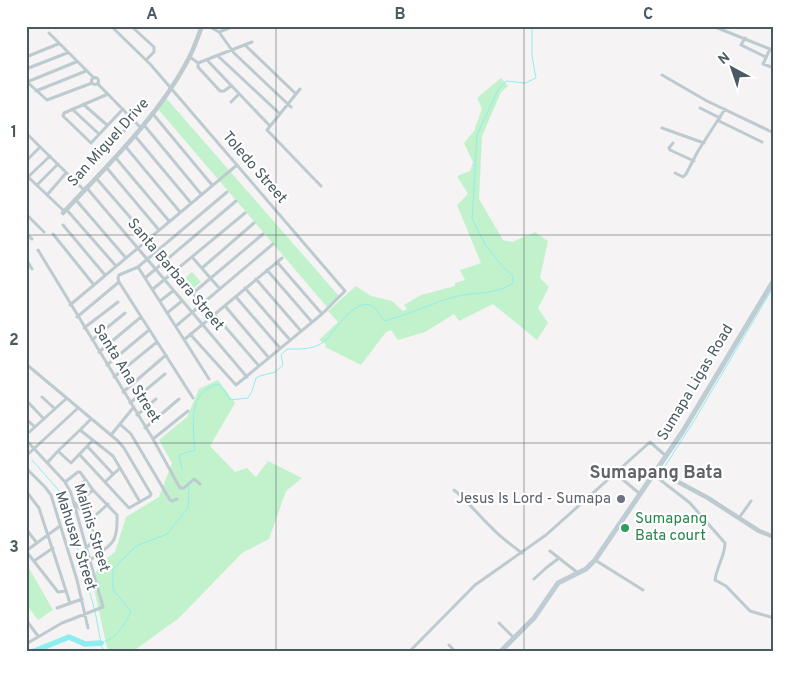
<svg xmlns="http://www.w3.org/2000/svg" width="800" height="678" font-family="Overpass,sans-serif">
<rect width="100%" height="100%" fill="#f5f3f3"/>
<!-- green -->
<path fill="#c2f2cb" d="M501 78 508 86 501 92 482 136 479 199 503 240 512 242 535 232 548 241 540 278 549 287 538 308 548 323 537 340 493 304 459 321 454 314 425 332 398 340 391 330 386 332 361 365 325 347 326 344 319 340 338 322 328 311 356 286 371 296 392 301 403 311 407 309 404 305 421 295 455 286V283L465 280 460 270 481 263 457 205 468 194 457 176 470 171 473 162 464 143 474 131 482 109 477 98Z
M166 98 339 296 327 307 158 109Z
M192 272 201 282 194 288 185 278Z
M218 380 235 403 210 446 235 472 247 468 256 477 268 461 302 478 286 491 269 539 242 553 179 618 132 652H112L107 648 92 579 102 562 115 552 126 517 159 497 172 463 159 440 187 417 199 389Z
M26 563 53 610 38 620 26 604Z"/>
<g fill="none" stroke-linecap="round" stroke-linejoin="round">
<!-- stream -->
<path stroke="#8eeeef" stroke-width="1" d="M32 460 62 494 95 611 101 643C119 636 123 628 131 611L113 590V569L136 546 167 534 188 508 189 487
M182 470 179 455 195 450C193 425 187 392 218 384L226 393 230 400 248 398 252 391 256 378 260 376 275 372 283 365 281 355 287 349C298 349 312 350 322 343 334 334 355 296 372 306 377 309 381 317 384 321 408 315 430 304 454 297 475 291 493 296 513 283V276L504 268 486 246 472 219 477 135 498 90 506 81 525 83 536 78 532 56V26
M662 471 694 421 774 286
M100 644 105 652"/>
<!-- river -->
<path stroke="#8eeeef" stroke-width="5.5" d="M32 652 69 637 85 644 101 643"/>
<!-- minor -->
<path stroke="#bdcacf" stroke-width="3" d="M111 26 151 65 345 291 322 314 236 385 190 334
M131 26 154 47V52L146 60
M208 26 219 32 234 53 291 107
M715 27 770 49 763 64 774 68
M219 32 234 26
M49 33 94 78
M745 38 741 45 766 57
M245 45 296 94
M218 56 279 113
M26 57 58 44
M190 57 198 63
M207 60 269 125
M26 69 67 53
M662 75 707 101 774 133
M91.5 81a3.5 3.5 0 1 1 7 0a3.5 3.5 0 1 1-7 0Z
M26 81 47 100 92 83
M27 82 76 62
M98 84 141 128
M231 86 224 91H220L198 67V63L252 42
M300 89 267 130 321 186
M36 91 86 71
M108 94 64 113 63 116 91 143 123 109
M231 102 239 94
M83 104 107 125
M700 108 720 118
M72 109 99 134
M153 114 212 185
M719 121 762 142
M144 125 201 194
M662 128 704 143
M26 133 84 190
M135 136 191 203
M113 143 134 120
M673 143 669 148 670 150 694 161
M125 146 180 212
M115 157 169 221
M26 161 40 147
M106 167 159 230
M675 173 683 177 686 174 698 151 725 109
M26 175 64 211
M28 177 50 156
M96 178 149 239
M37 185 58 164
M86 187 247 377
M47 195 66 173
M76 200 126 258
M66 209 116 266
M26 214 44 232
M63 225 105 275
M26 234 32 239
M53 234 94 285
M38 250 153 439 180 488H184L194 479 200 484
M192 257 220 289
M26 259 32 269
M277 262 322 314
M138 267 209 379
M202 268 254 223
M267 270 312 322
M175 272 202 304
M145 278 236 201
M256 279 301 331
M119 282 193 398
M245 288 290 340
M153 289 245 213
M193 293 263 234
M236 297 280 348
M160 301 173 291
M70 305 237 165
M225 306 269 358
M167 313 182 301
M215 315 259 366
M77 317 119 282 118 278 119 275 138 267 227 192
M176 326 273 244
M84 328 118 302
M185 339 282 258
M92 340 125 313
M99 352 141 317
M26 364 118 441 124 448 151 494 150 496 129 508 79 454
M107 365 149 330
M114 377 157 342
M123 392 166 355
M42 397 55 409
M26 400 44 419
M130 403 165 374
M137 415 156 399
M26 419 35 427
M120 424 131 434 170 500 172 501 177 499
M145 428 179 399
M80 430 91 419
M26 435 67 398
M111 435 133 408
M153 439 188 411
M26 440 65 482 71 493 103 607 62 623 26 644
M87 446 113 474
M58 451 80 430 113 456 140 502
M26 456 78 408
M48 462 58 451 71 463 93 440
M26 468 45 487 51 495 77 580 88 628
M615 473 640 494
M654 475 690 503 725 543C725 556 717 566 715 580L726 586 750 611 774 618
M65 482 78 472H80L93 490 117 515C118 544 112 544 90 560
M105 482 119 469
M77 488 86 480
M454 490C468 501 478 515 491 527 500 537 511 545 522 553
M26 491 39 508 70 603
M82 499 93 490
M75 503C85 515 94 525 94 541L86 548
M97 514 108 504
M739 518 751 501
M26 529 37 543
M26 551 58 592 66 591
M26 551 60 526
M550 551 578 573
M595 560 643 590
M34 561 53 548
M534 579 546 568 559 558
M57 608 82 599
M26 620 38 636
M499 623 514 638
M449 645 456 652
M409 652 475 585 546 535 650 442 666 456"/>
<!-- tertiary -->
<path stroke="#bdcacf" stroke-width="4.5" d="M63 213C108 165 159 116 189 58 194 48 198 37 202 26
M656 470 708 498 759 531 774 537"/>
<!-- secondary -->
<path stroke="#becdd4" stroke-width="5" d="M500 652 534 618 558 583 586 569 595 560 683 431 774 280"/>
</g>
<!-- grid -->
<path fill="none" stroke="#495a61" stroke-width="1" stroke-opacity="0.55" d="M276 26V652M524 26V652M26 235H774M26 443H774"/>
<!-- markers -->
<circle fill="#6b7280" stroke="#fff" stroke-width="2" cx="621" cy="499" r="5"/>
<circle fill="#2e9e5b" stroke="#fff" stroke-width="2" cx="625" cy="528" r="5"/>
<g text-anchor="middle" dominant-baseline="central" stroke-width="4.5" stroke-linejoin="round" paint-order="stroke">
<!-- street labels -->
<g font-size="15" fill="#495a61" stroke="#fff">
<text transform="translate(109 143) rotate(-48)">San Miguel Drive</text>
<text transform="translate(254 168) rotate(49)">Toledo Street</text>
<text transform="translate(175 275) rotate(50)">Santa Barbara Street</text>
<text transform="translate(126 374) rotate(58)">Santa Ana Street</text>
<text transform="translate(696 383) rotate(-59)">Sumapa Ligas Road</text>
<text transform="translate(91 528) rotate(73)">Malinis Street</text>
<text transform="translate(75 541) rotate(72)">Mahusay Street</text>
</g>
<!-- worship labels -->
<g font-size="15" fill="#5b616d" stroke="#fff" text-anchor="end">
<text x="611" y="499">Jesus Is Lord - Sumapa</text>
</g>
<!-- leisure labels -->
<g font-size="15" fill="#27864d" stroke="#fff" text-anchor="start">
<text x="635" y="519">Sumapang<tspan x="635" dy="17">Bata court</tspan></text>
</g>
<!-- quarter labels -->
<g font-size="18" font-weight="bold" fill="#5f6468" stroke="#fff">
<text x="656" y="473">Sumapang Bata</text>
</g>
</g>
<!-- border -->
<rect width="800" height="678" fill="none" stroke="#ffffff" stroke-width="55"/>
<!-- north arrow -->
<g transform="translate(732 68) rotate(320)" stroke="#ffffff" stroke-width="4" paint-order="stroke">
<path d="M0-4L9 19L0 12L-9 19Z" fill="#495a61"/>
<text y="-8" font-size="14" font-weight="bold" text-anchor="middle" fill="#495a61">N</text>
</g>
<rect x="28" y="28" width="744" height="622" fill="none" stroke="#495a61" stroke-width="2"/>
<g font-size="16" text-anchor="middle" font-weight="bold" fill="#495a61">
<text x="152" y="19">A</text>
<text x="400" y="19">B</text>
<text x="648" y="19">C</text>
<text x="14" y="137">1</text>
<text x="14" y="345">2</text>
<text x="14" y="552">3</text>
</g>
</svg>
